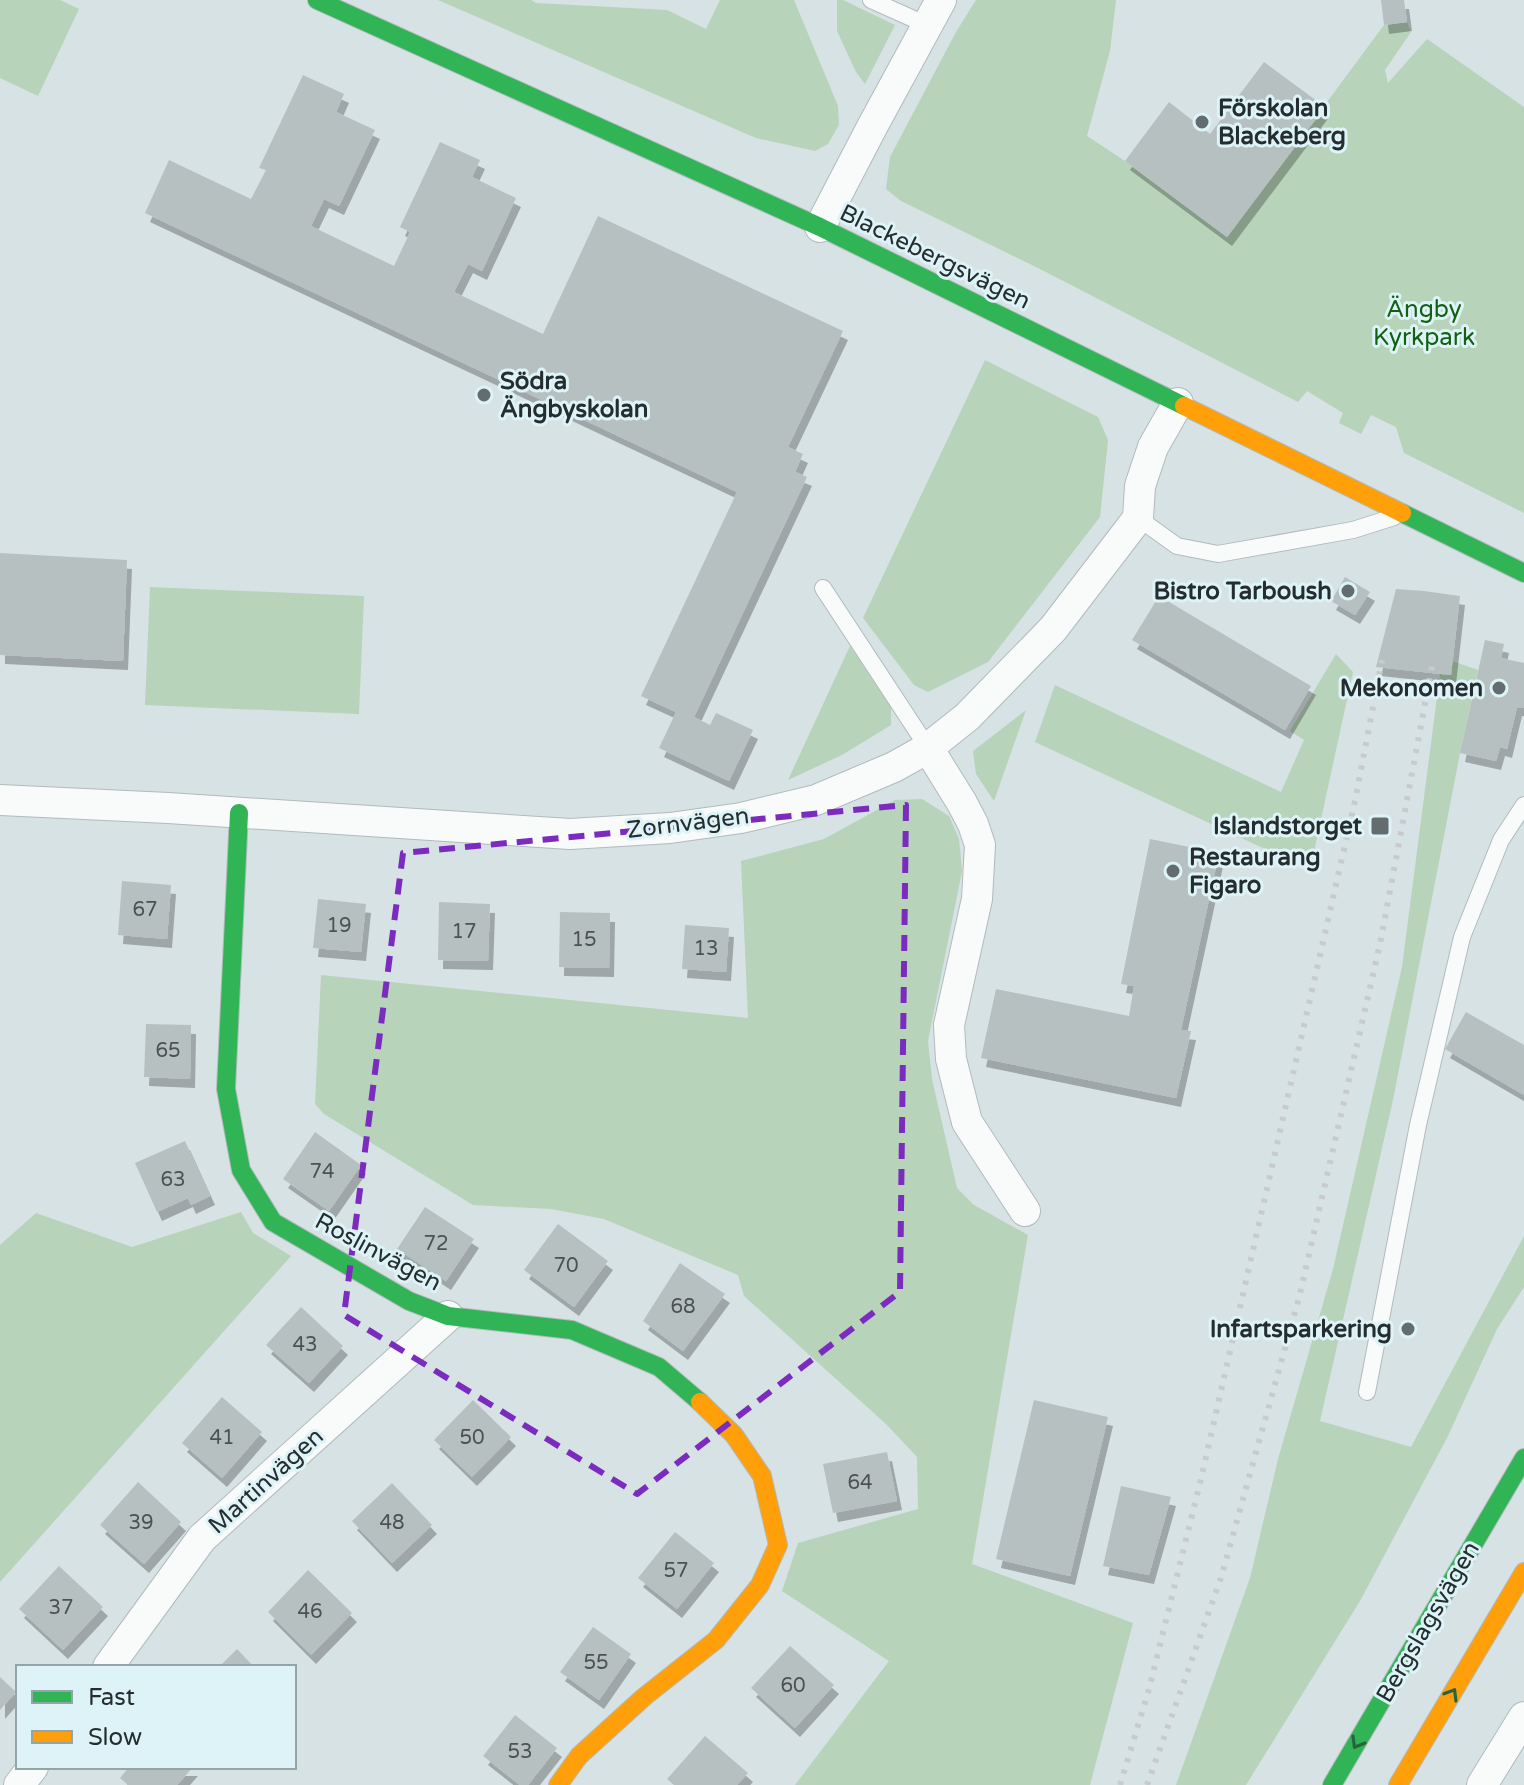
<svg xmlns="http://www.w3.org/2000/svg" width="1524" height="1785" font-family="'Varela Round',sans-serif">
<defs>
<filter id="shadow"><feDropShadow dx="5" dy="9" stdDeviation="0" flood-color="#0004"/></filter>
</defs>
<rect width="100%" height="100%" fill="#d7e2e4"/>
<!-- green -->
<path fill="#b7d3ba" d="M0 0H60L79 9 38 96 0 78Z
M438 0H531L536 3 667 10 706 29 720 0H794L838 106 839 125 828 144 815 151 756 138Z
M837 0H843L895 25 865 84 856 72 837 31Z
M976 0H1116L1110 51 1087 136 1125 161 1227 237 1384 25 1407 22 1411 32 1385 70 1388 83 1427 39 1524 107V513L1404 453 1396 427 1371 415 1361 434 1339 423 1343 413 1307 391 1298 402 1040 269 901 201 886 189 890 157 956 32Z
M985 360 1098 417 1108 440 1100 517 988 662 928 692 914 685 863 618Z
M150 587 364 596 359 714 145 705Z
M850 646 891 706V725L842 755 788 780Z
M1336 654 1353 672 1310 870 1035 742 1055 685 1281 792 1304 740 1290 731Z
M1452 661 1478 670 1460 753 1393 1100 1320 1421 1411 1447 1524 1236V1287L1497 1329 1447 1438 1360 1601 1246 1785H1176L1250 1578 1278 1459 1333 1269 1402 967 1440 674Z
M1026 710 994 801 976 774 973 751Z
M922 799 949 816 959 839 962 871 928 1041 932 1079 957 1188 974 1205 1028 1235 972 1564 1133 1623 1090 1785H795L889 1661 782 1591 798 1543 918 1509 917 1457 886 1424 744 1296 738 1275 604 1219 551 1209 473 1205 324 1114 315 1104 321 975 748 1018 741 861 824 839 895 800Z
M241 1212 253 1233 291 1256 0 1582V1245L36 1213 132 1247Z"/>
<!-- building -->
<path fill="#b7c0c0" filter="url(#shadow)" d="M1381 0H1404L1407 22 1384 25Z
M1264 62 1325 107 1227 237 1125 161 1169 102 1210 134Z
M303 75 344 94 336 112 375 130 339 206 324 199 311 226 394 266 410 232 400 227 440 142 480 160 472 177 516 198 482 271 468 264 454 292 543 334 598 216 843 331 788 447 803 454 795 472 807 477 694 717 710 725 716 713 753 730 729 781 659 748 676 712 641 696 737 492 145 213 169 160 251 199 266 170 259 168Z
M0 553 127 560 123 661 0 655Z
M1345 577 1370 592 1355 615 1331 601Z
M1396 589 1424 591 1460 596 1451 675 1376 667Z
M1159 596 1311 686 1285 730 1132 640Z
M1485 640 1504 644 1501 658 1524 663V708L1517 707 1507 749 1500 747 1496 761 1460 753Z
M1150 839 1219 853 1181 1030 1191 1031 1176 1098 981 1058 996 989 1129 1016 1134 986 1121 984Z
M122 881 171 885 167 939 118 935Z
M318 899 366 904 361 952 313 948Z
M439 902 490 904 488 961 438 960Z
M560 912 610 913 609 968 559 967Z
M685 925 729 928 726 972 682 969Z
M1466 1012 1524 1045V1095L1445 1049Z
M146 1024 191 1025 190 1079 144 1077Z
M315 1132 361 1165 329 1211 283 1179Z
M185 1141 210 1196 191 1205 188 1198 157 1212 135 1163Z
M425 1207 474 1239 446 1281 397 1249Z
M558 1224 608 1261 574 1307 524 1270Z
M680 1263 725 1294 683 1351 643 1321Z
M301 1307 343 1346 309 1383 266 1345Z
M222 1397 262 1432 222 1478 182 1443Z
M473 1400 511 1437 472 1477 434 1440Z
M1034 1400 1108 1417 1070 1576 996 1559Z
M887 1452 897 1501 833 1513 823 1464Z
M138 1482 181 1522 144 1564 100 1525Z
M392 1483 432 1525 392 1563 352 1521Z
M1121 1486 1171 1497 1149 1575 1103 1566Z
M675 1532 714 1563 677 1609 638 1578Z
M59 1566 103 1607 63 1650 19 1609Z
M308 1570 352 1613 311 1655 268 1612Z
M593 1627 631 1654 599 1700 560 1672Z
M790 1646 834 1685 795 1728 751 1688Z
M237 1649 254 1667H219Z
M0 1677 16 1692 0 1710Z
M515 1715 557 1748 528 1785H520L483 1756Z
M705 1736 748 1773 737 1785H674L667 1779Z
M129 1767H193L177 1785H128L120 1778Z"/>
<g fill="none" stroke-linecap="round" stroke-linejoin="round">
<!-- lane casing -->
<g stroke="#b2babc" stroke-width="18">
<path id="lane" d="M871 0 927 25
M1138 518 1177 546 1218 554 1353 530 1394 517
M823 588 928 748
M1367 1392 1418 1125 1462 937 1501 840 1524 805"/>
</g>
<!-- street casing -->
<g stroke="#b2babc" stroke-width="32">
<path id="street" d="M820 227 872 127 941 0
M928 748 962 803 973 824 980 845 977 899 949 1025 951 1059 967 1122 1025 1211
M0 800 168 808 570 834 670 828 741 818 816 800 894 767 928 748 967 717 1053 629 1138 518 1140 486 1153 447 1178 403
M108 1667 202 1538 448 1316
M19 1785 33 1767
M1482 1785 1524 1717"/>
</g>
<!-- fast casing -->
<g stroke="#b2babc" stroke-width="20">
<path id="fast" d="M317 0 820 227 1184 406
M1402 513 1524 573
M239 813 226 1089 241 1170 273 1222 409 1301 448 1316 572 1330 659 1367 700 1402
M1332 1785 1524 1458"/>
</g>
<!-- slow casing -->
<g stroke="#b2babc" stroke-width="20">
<path id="slow" d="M1184 406 1402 513
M558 1785 579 1756 644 1697 716 1640 760 1585 778 1545 762 1476 734 1435 700 1402
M1398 1785 1524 1572"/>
</g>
<!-- lane -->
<use href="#lane" stroke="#f9fbfb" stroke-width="16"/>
<!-- street -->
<use href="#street" stroke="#f9fbfb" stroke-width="30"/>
<!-- fast -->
<use href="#fast" stroke="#30b455" stroke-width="18"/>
<!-- slow -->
<use href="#slow" stroke="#ff9f0a" stroke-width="18"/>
<!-- rail -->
<path stroke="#c8cbcb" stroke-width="6" stroke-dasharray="4 8" stroke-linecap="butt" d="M1120 1785 1149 1689 1201 1479 1355 801 1382 660
M1147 1785 1221 1578 1299 1298 1380 944 1433 661"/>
</g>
<!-- one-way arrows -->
<defs><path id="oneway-chevron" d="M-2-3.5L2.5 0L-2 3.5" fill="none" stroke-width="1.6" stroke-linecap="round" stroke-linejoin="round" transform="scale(2)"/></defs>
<g stroke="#29633e">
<use href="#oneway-chevron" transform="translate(1452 1694) rotate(-59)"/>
<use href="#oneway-chevron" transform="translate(1357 1743) rotate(120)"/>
</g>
<!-- marked area -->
<path fill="none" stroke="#7b2cbf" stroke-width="6" stroke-dasharray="16 10" stroke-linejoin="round" d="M906 805 900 1292 637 1494 344 1315 403 853Z"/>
<!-- markers -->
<g fill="#636c6e" stroke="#def3f7" stroke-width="3">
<circle cx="1202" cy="122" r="8"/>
<circle cx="484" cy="395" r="8"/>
<circle cx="1348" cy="591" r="8"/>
<circle cx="1499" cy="688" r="8"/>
<rect x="1370" y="816" width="20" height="20" rx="4"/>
<circle cx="1173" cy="871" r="8"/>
<circle cx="1408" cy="1329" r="8"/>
</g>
<g text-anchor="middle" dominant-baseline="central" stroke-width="6" stroke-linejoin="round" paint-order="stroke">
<!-- number labels -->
<g font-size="20" fill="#4a5253">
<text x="145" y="910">67</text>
<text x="339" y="926">19</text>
<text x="464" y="932">17</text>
<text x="584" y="940">15</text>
<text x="706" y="949">13</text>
<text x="168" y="1051">65</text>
<text x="322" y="1172">74</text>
<text x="173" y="1180">63</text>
<text x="436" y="1244">72</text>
<text x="566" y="1266">70</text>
<text x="683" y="1307">68</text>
<text x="305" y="1345">43</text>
<text x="222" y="1438">41</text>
<text x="472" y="1438">50</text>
<text x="860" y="1483">64</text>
<text x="141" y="1523">39</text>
<text x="392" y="1523">48</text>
<text x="676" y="1571">57</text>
<text x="61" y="1608">37</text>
<text x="310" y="1612">46</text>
<text x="596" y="1663">55</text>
<text x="793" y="1686">60</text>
<text x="520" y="1752">53</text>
</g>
<!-- poi labels -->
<g font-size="24" font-weight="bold" fill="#252d2f" stroke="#def3f7" text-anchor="end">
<text x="1218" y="108" text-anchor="start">Förskolan<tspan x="1218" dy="28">Blackeberg</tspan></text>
<text x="500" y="381" text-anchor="start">Södra<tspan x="500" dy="28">Ängbyskolan</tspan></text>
<text x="1332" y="591">Bistro Tarboush</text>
<text x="1483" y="688">Mekonomen</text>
<text x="1362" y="826">Islandstorget</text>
<text x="1189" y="857" text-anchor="start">Restaurang<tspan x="1189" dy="28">Figaro</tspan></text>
<text x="1392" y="1329">Infartsparkering</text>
</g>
<!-- street labels -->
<g font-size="24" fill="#252d2f" stroke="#def3f7">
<text transform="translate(935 257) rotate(26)">Blackebergsvägen</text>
<text transform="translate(688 823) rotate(-7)">Zornvägen</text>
<text transform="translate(378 1252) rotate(28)">Roslinvägen</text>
<text transform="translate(266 1481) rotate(-42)">Martinvägen</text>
<text transform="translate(1428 1622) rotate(-60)">Bergslagsvägen</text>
</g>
<!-- park labels -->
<g font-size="24" fill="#106111" stroke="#def3f7">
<text x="1424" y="309">Ängby<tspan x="1424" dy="28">Kyrkpark</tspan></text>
</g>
</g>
<!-- legend -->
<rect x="16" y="1665" width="280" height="104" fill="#def3f7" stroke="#94a4a7" stroke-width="2"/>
<rect x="32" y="1691" width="40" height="12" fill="#30b455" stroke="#94a4a7" stroke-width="2"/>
<text x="88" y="1705" font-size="24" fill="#252d2f">Fast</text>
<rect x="32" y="1731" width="40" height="12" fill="#ff9f0a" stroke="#94a4a7" stroke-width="2"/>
<text x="88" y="1745" font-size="24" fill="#252d2f">Slow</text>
</svg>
